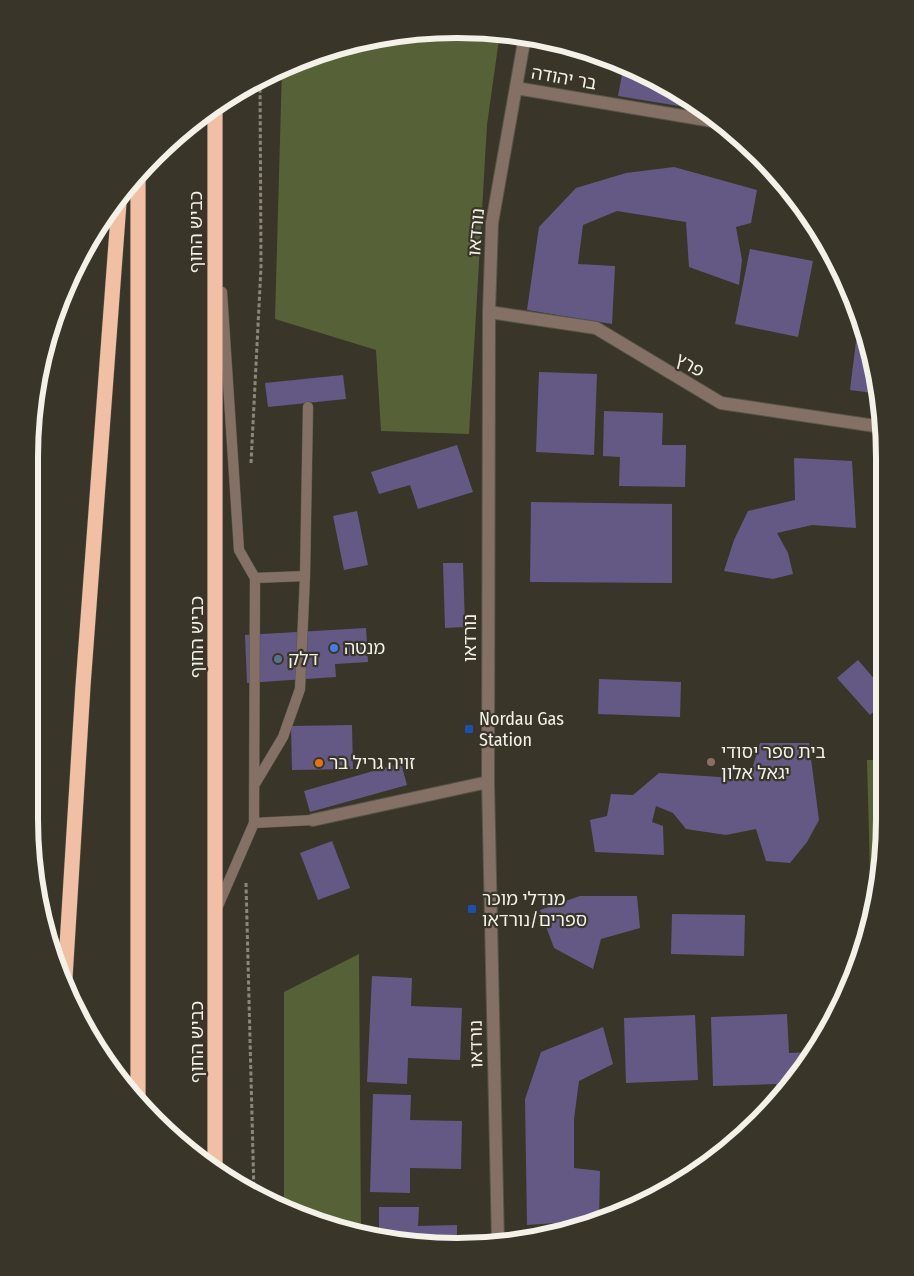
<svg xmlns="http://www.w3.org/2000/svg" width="914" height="1276" font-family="'Fira Sans Condensed','Noto Sans Hebrew',sans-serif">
<rect width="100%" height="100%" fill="#393629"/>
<!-- green -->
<path fill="#576137" d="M485 30 500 32 487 125 469 434 381 431 376 350 275 319 282 68 320 51 401 32Z
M867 760H884V847L880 873H870Z
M359 954 361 1235 284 1209V992Z"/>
<!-- building -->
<path fill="#635984" d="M566 43 597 54 596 55 565 50Z
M624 64 647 73 687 98 685 107 618 96Z
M674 167 757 190 751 223 736 227 742 260 739 285 689 267 686 222 617 211 583 225 578 264 615 266 612 324 527 310 539 227 576 188 626 173Z
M750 249 813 261 798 337 735 324Z
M859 317 880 394 850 390Z
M539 372 597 374 594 455 536 452Z
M343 375 346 399 268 407 265 383Z
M604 411 663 413 662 445H686L685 487 619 486 620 457 603 456Z
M457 445 473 492 418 509 410 485 379 494 371 472Z
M794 458 852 461 856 528 812 525 777 533 788 553 793 574 773 579 724 571 734 540 748 511 795 500Z
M531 502 672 504V583L530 582Z
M357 511 368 565 344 570 333 516Z
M443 563H463L465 627 445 628Z
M366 628 368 662 335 664 336 677 247 683 245 635Z
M858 660 883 689V703L870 715 837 678Z
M599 679 681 682 680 717 598 714Z
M352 725 353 769 292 770 291 726Z
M760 743H809L819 820 807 842 790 863 766 861 756 829 726 835 686 829 673 813 656 806 652 822 663 826 664 855 595 852 590 820 607 816 611 794 633 795 659 773 749 779Z
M401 763 407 785 310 812 304 791Z
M332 841 350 888 318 900 300 853Z
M580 896H637L640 928 601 939 593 969 554 948 540 910Z
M672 914 745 915 744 956 671 954Z
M372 976 412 978 411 1006 462 1008 460 1060 408 1058 407 1084 367 1082Z
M787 1014 789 1053 814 1052 797 1080 776 1102V1084L713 1086 711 1017Z
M695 1015 698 1080 626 1083 624 1018Z
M603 1027 613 1064 579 1081 574 1119V1168L600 1171 599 1220 527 1225 525 1099 541 1052Z
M373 1094 411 1095 410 1120 462 1121 461 1169 410 1168V1193L370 1192Z
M379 1207H419L418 1226 457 1225V1242L379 1239Z"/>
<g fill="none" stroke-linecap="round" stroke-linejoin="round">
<!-- service casing -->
<g stroke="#575448" stroke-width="11">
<path id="service" d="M222 292 239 550 255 578 254 823 313 820
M305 576 308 407
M255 578 305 576 300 689 283 737 255 784
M218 906 254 823"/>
</g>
<!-- minor casing -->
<g stroke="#575448" stroke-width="14">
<path id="minor" d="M516 88 724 123
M489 312 596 328 721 403 882 427
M313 820 488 782
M498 1243 488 782 489 312 492 223 525 36"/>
</g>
<!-- motorway casing -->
<g stroke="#575448" stroke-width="16">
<path id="motorway" d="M215 106V1168
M65 978 83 686 119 203
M138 1099V180"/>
</g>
<!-- path -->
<path stroke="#8a877c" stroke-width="3" stroke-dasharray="4 2.5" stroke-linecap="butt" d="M251 463 261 267 260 78
M246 883 254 1194"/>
<!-- service -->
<use href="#service" stroke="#847065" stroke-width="10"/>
<!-- minor -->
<use href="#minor" stroke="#847065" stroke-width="12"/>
<!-- motorway -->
<use href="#motorway" stroke="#f1bfa3" stroke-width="15"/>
</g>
<!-- markers -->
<circle fill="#3f7fe0" stroke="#393629" stroke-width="2" cx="334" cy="648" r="5"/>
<circle fill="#5c6f8a" stroke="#393629" stroke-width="2" cx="278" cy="659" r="5"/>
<g fill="#1a4fb4" stroke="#393629" stroke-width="2">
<rect x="464" y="724" width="10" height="10" rx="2.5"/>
<rect x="467" y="904" width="10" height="10" rx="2.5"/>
</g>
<circle fill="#8d6e63" stroke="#393629" stroke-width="2" cx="711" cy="762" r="5"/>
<circle fill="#e8710a" stroke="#393629" stroke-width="2" cx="319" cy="763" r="5"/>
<g text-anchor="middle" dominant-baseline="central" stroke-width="4.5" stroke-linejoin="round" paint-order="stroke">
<!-- street labels -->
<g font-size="18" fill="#f3f1e8" stroke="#393629">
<text transform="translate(564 78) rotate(10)">בר יהודה</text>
<text transform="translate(196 232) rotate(-90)">כביש החוף</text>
<text transform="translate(476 232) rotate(-85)">נורדאו</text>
<text transform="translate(690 365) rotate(30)">פרץ</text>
<text transform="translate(197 637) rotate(-90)">כביש החוף</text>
<text transform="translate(470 638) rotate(-90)">נורדאו</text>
<text transform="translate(197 1042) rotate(-90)">כביש החוף</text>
<text transform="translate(476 1044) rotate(-91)">נורדאו</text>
</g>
<!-- poi labels -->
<g font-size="18" fill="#f3f1e8" stroke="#393629" text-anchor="start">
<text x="344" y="648">מנטה</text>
<text x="288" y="659">דלק</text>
<text x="479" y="719">Nordau Gas<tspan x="479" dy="21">Station</tspan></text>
<text x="721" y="752">בית ספר יסודי<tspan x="721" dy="21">יגאל אלון</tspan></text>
<text x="329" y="763">זויה גריל בר</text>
<text x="482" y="899">מנדלי מוכר<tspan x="482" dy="21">ספרים/נורדאו</tspan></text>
</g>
</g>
<!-- crop -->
<path d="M0 0H914V1276H0ZM457 38H457A419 419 0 0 1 876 457V819A419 419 0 0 1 457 1238H457A419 419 0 0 1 38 819V457A419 419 0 0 1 457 38Z" fill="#393629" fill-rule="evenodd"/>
<path fill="none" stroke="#f3f1e8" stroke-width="6" d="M457 38H457A419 419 0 0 1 876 457V819A419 419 0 0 1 457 1238H457A419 419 0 0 1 38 819V457A419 419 0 0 1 457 38Z"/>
</svg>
